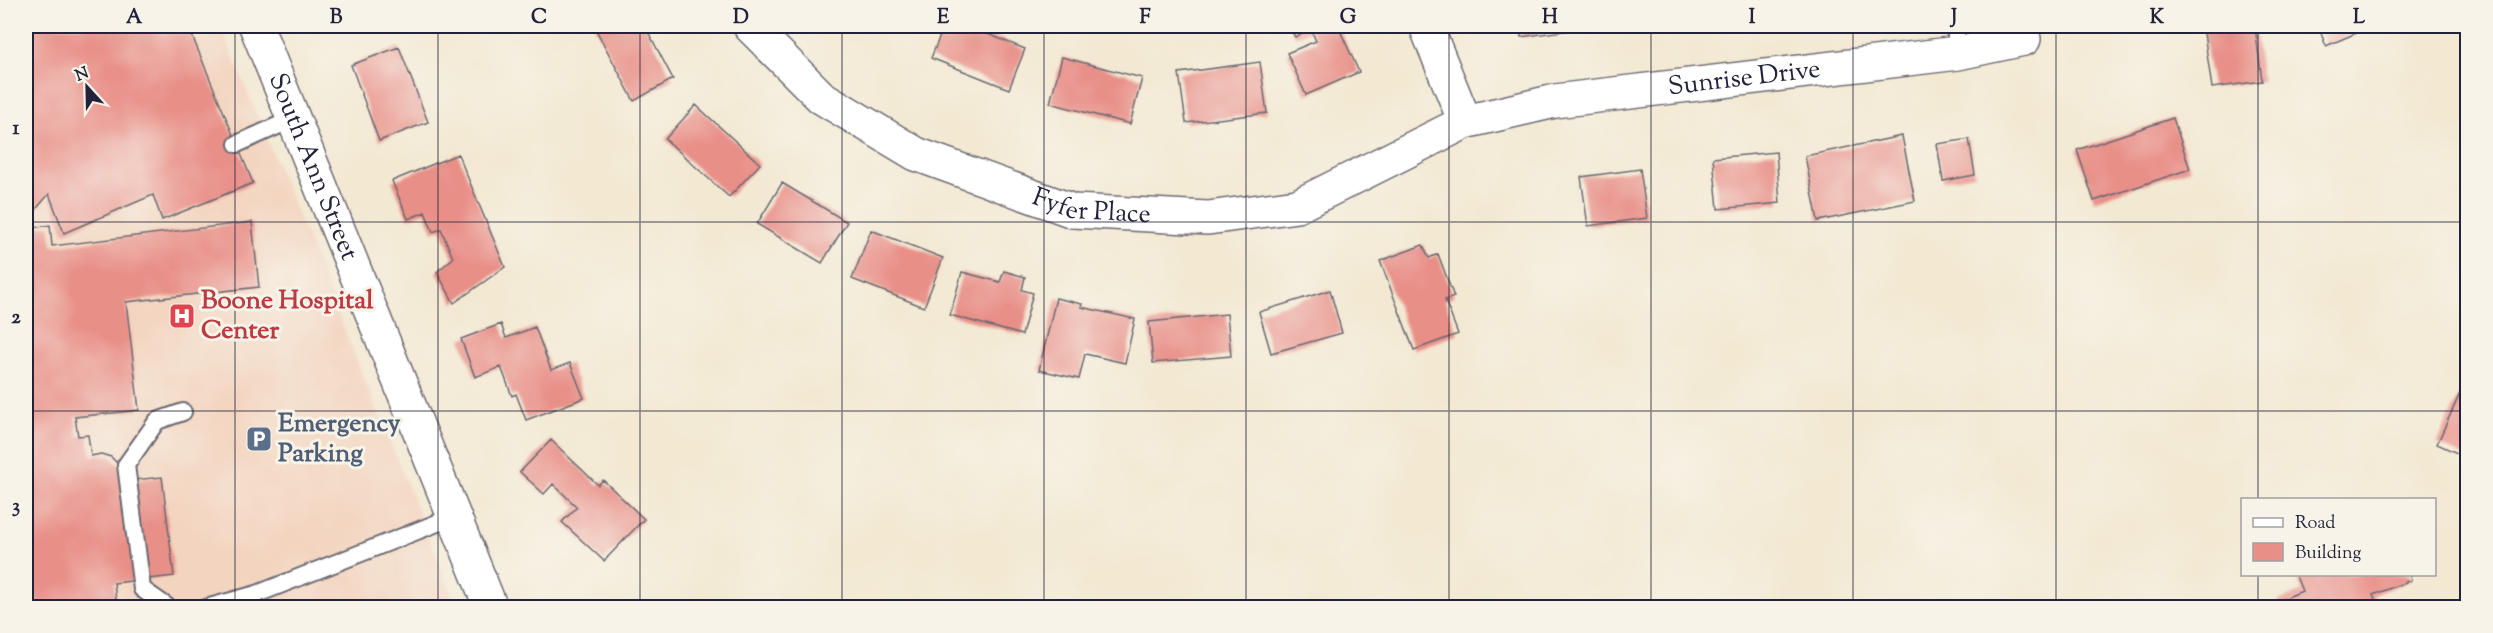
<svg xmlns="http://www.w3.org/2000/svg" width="2493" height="633" font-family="'Sorts Mill Goudy',serif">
<rect width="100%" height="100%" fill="#f7f3e8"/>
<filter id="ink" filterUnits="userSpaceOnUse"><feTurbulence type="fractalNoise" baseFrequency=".0167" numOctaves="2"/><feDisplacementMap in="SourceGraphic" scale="12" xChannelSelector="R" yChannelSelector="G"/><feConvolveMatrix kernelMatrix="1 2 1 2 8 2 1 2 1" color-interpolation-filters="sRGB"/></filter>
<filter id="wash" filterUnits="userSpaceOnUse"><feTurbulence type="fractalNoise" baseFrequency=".008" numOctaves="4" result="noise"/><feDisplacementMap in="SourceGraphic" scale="24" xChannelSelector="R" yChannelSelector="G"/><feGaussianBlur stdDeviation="1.35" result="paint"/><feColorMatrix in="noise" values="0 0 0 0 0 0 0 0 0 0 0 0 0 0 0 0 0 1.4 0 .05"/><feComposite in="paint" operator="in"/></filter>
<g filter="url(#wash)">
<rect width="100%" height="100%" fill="#f3e9d3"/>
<!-- built -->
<path fill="#f3d4bf" d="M26 26H221L457 607H26Z"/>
<g id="blocks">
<!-- building -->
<path fill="#e88f88" d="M26 26H188L253 183 162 220 153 195 64 233 49 194 26 221V200L29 196H26V149L31 148 26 134Z
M594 26H645L673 79 634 101Z
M944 26H968L1025 49 1009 89 931 58Z
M1289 26H1338L1359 72 1306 95 1287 53 1316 41 1311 30 1295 37Z
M1520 26H1577L1578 29 1521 37Z
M2203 26H2255L2262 81 2212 88Z
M2318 26H2373L2326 46Z
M399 47 428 122 379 141 351 65Z
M1062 57 1142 78 1130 124 1050 103Z
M1260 62 1267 113 1186 123 1179 73Z
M696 105 760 164 729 197 665 139Z
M2173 118 2190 169 2094 201 2077 150Z
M1902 136 1915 201 1818 221 1805 156Z
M1969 139 1975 175 1943 181 1937 144Z
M1776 152 1780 203 1718 209 1713 158Z
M458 154 505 267 454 303 437 272 453 258 441 229 433 232 425 212 408 219 392 181Z
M1640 169 1647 218 1588 226 1581 177Z
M782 183 847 222 822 263 757 224Z
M252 222 259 287 126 302 139 410 75 417 78 436 88 435 91 456 101 454 111 457 119 465 125 481 162 477 174 576 114 583 117 608H26V229L50 225 52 246Z
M871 230 943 258 924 307 852 279Z
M1423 245 1429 258 1438 254 1454 297 1445 300 1458 334 1414 350 1380 261Z
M1004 271 1025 277 1022 290 1033 293 1022 335 950 315 962 272 1000 282Z
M1330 290 1342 333 1271 353 1259 312Z
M1056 298 1082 304 1081 307 1135 319 1125 363 1085 354 1079 379 1039 370Z
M1227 314 1231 356 1153 363 1149 322Z
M501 324 506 338 535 327 551 370 570 363 584 398 526 420 516 394 512 396 501 367 475 377 461 339Z
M2468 376V458L2437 444Z
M551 440 598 485 603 480 644 519 604 561 562 522 577 507 553 484 544 494 520 472Z
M2295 574H2409L2411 580 2373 595 2376 602 2363 608H2281L2278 601 2302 591Z"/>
</g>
</g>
<g filter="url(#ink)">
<use href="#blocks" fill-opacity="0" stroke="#6b6870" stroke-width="1.5"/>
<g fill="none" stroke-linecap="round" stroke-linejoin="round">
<!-- service casing -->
<g stroke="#6b6870" stroke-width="20">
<path id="service" d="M1955 26 1958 53
M237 144 293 119
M169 608 142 589 126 465 157 421 183 412
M206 608 257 594 455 516"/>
</g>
<!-- minor casing -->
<g stroke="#6b6870" stroke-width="36">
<g id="minor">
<path id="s1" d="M256 26 491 608"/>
<path id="s2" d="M750 26 821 97 916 154 1073 211 1208 218 1297 206 1465 122 1555 101 1958 53 2024 39"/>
<path d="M1426 26 1465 122"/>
</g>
</g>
<!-- service -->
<use href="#service" stroke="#fff" stroke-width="16"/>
<!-- minor -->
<use href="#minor" stroke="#fff" stroke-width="33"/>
</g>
</g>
<!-- grid -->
<path fill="none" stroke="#22223b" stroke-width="1.5" stroke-opacity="0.55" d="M235 26V608M438 26V608M640 26V608M842 26V608M1044 26V608M1246 26V608M1449 26V608M1651 26V608M1853 26V608M2056 26V608M2258 26V500M26 222H2468M26 411H2468M2258 574V608"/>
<!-- icons -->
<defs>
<g id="hospital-square" transform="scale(1.35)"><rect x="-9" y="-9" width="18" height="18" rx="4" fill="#e0444e" stroke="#f7f3e8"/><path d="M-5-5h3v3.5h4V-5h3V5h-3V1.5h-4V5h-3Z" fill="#fff"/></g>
<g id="parking-square" transform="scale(1.35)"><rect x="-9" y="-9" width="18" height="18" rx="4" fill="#5c6f8a" stroke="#f7f3e8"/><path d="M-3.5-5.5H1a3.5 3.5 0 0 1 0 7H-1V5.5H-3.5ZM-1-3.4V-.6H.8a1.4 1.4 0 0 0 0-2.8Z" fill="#fff"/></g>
</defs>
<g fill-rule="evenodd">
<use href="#hospital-square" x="182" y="316"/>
<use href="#parking-square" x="259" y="439"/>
</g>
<g text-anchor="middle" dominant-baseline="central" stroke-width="6" stroke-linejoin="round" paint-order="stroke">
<!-- street labels -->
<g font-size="26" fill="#22223b" stroke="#f7f3e8">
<text stroke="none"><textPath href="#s2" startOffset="1074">Sunrise Drive</textPath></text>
<text stroke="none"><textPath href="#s1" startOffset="152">South Ann Street</textPath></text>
<text stroke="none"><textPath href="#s2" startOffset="396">Fyfer Place</textPath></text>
</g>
<!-- health labels -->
<g font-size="26" font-weight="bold" fill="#be3a42" stroke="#f7f3e8" text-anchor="start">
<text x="201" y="301">Boone Hospital<tspan x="201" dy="30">Center</tspan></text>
</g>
<!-- service labels -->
<g font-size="26" font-weight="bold" fill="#4e5e75" stroke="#f7f3e8" text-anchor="start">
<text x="278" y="424">Emergency<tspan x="278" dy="30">Parking</tspan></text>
</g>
</g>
<!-- margin -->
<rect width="2493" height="633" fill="none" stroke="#f7f3e8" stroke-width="66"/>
<!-- legend -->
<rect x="2241" y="498" width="195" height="78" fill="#f7f3e8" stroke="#a29fa3" stroke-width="1.5"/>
<rect x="2253" y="518" width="30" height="9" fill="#ffffff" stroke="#a29fa3" stroke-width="1.5"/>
<text x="2295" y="528" font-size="18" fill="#22223b">Road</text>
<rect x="2253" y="543" width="30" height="18" fill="#e88f88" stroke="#a29fa3" stroke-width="1.5"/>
<text x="2295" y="558" font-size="18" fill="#22223b">Building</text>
<!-- north arrow -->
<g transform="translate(87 87) rotate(338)" stroke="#f7f3e8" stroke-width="4.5" paint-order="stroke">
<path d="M0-4.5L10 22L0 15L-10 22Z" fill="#22223b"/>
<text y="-9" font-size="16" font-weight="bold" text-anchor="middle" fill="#22223b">N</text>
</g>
<rect x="33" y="33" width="2427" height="567" fill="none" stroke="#22223b" stroke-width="2"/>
<g font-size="20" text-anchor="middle" font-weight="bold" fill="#22223b">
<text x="134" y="23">A</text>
<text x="336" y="23">B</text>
<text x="539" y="23">C</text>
<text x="741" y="23">D</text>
<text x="943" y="23">E</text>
<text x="1145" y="23">F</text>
<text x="1348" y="23">G</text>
<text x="1550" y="23">H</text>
<text x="1752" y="23">I</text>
<text x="1954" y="23">J</text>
<text x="2157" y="23">K</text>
<text x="2359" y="23">L</text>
<text x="16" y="134">1</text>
<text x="16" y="323">2</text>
<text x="16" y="512">3</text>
</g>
</svg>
